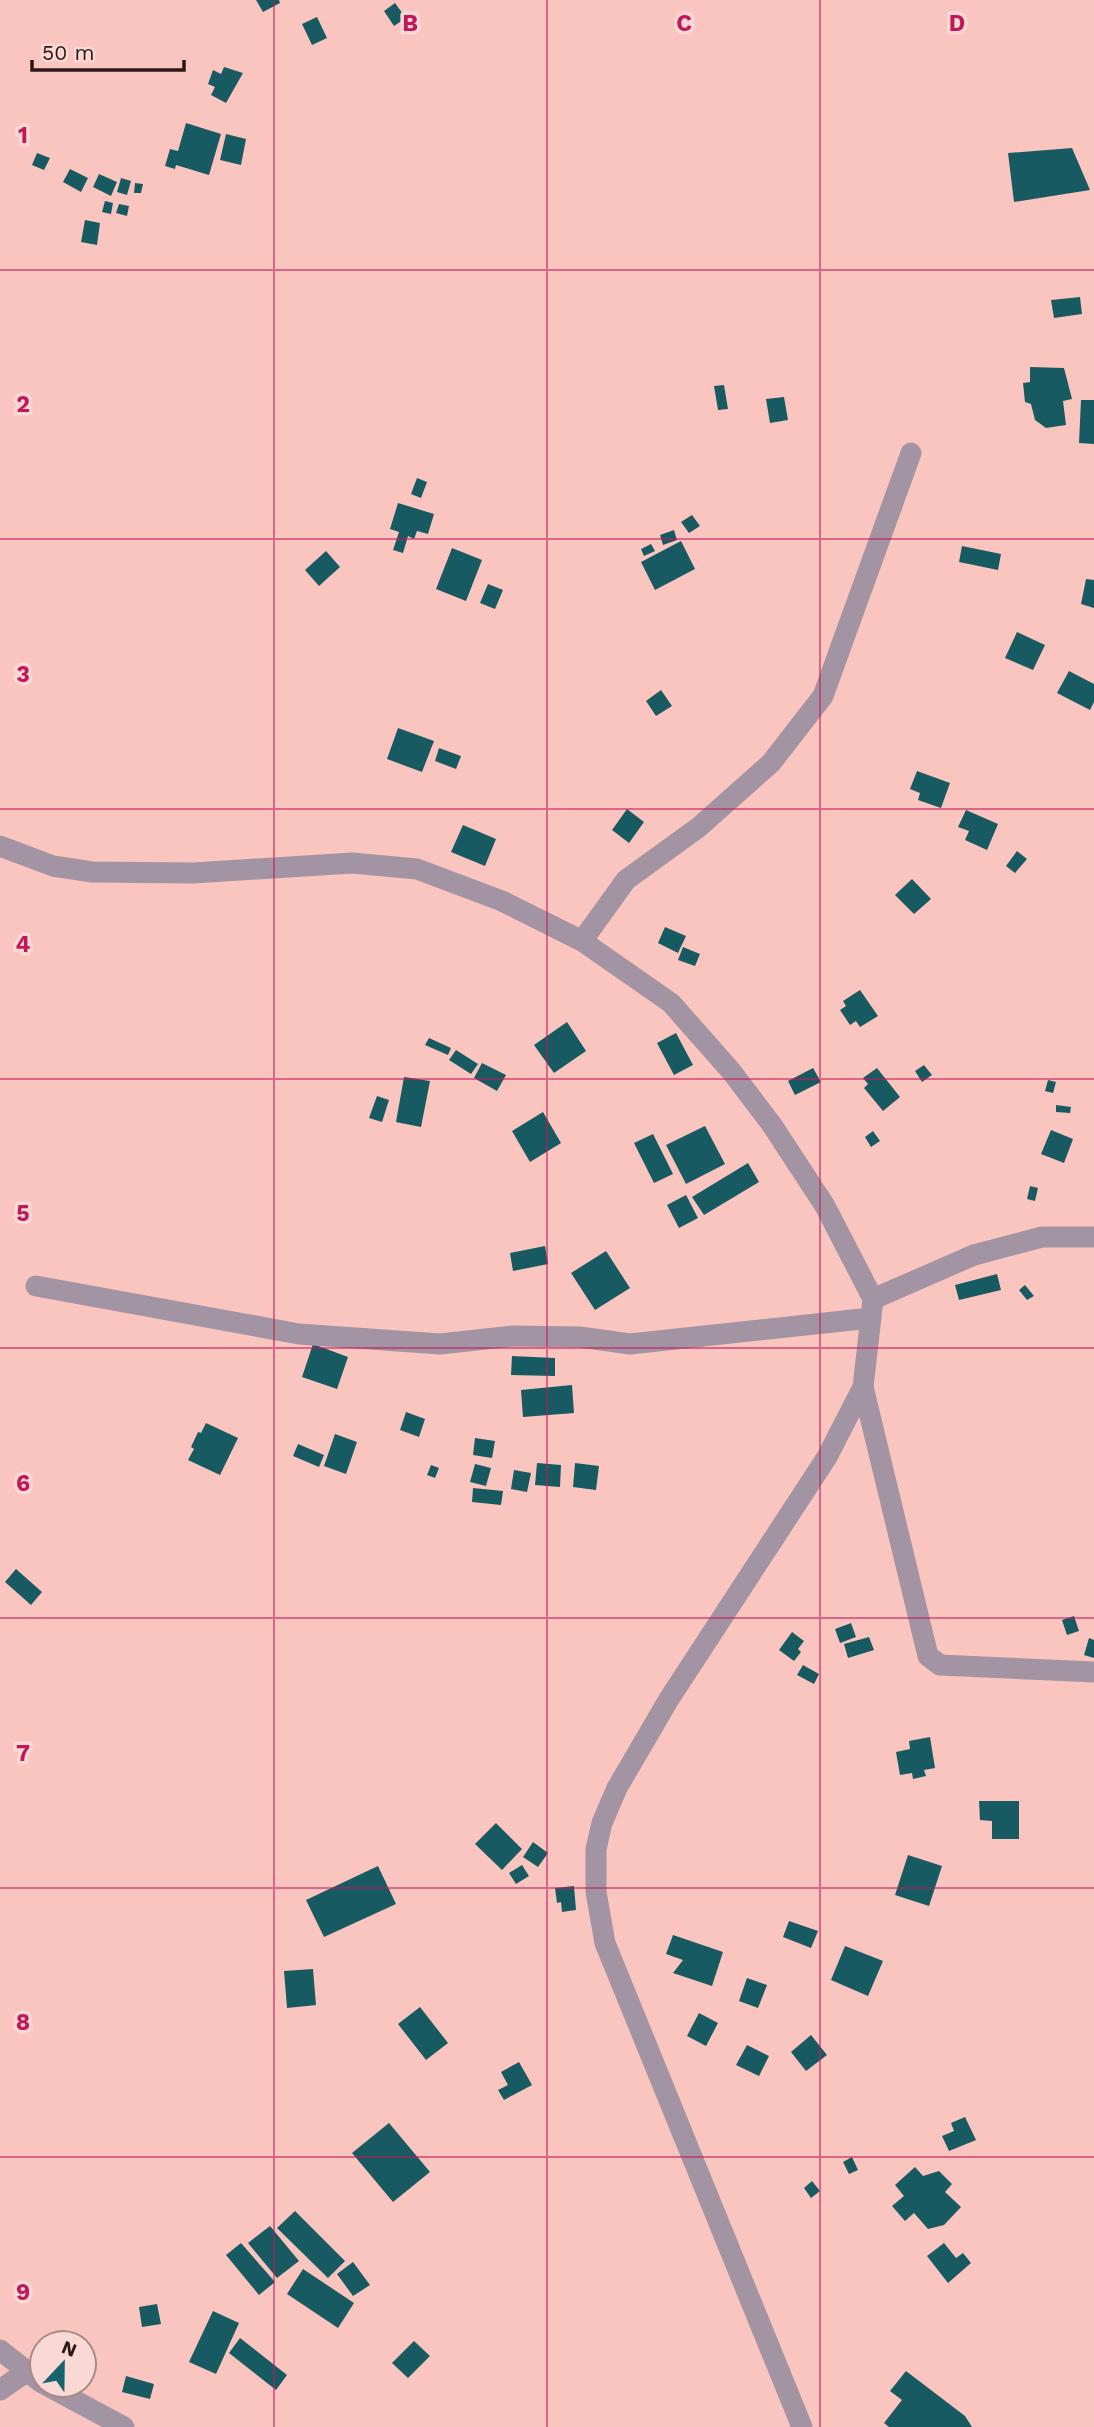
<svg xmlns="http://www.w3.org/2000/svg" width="1094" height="2427" font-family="'Work Sans',sans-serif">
<rect width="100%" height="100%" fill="#fbc5bf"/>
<!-- building -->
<path fill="#185a61" d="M256 0H279L280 3 263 12Z
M395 3 406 18 394 26 384 11Z
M317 17 327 38 312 45 302 24Z
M224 67 243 73 226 103 211 95 215 87 208 84 213 70 221 74Z
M186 123 221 134 209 175 176 165 175 169 165 166 170 149 178 151Z
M226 134 246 139 241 165 220 160Z
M1072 148 1090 190 1014 202 1008 153Z
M37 153 50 158 44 170 32 165Z
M70 169 88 178 81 192 63 182Z
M99 174 117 182 111 196 93 187Z
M121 178 131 181 127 195 117 192Z
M135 183 143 184 141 193H134Z
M105 201 113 203 111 214 102 212Z
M119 204 129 206 127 216 116 213Z
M85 220 100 223 97 245 81 242Z
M1080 297 1082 314 1054 318 1051 300Z
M1030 367 1064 368 1072 399 1063 401 1066 425 1046 428 1035 420 1031 404 1025 402 1023 383 1030 382Z
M724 385 728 409 718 410 714 386Z
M784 397 788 420 770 423 766 399Z
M1081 400H1094V444L1079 443Z
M417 478 427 482 421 498 411 494Z
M398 503 434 514 428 534 417 531 414 539 408 536 403 553 393 550 399 532 390 529Z
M692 515 700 526 689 533 681 522Z
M674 530 677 540 663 545 660 535Z
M681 541 695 569 655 590 641 562Z
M651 544 655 551 644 556 641 549Z
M962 546 1001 554 998 570 959 562Z
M452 548 482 560 466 601 436 589Z
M326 551 340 567 319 586 305 570Z
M1086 579 1094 580V608L1081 604Z
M488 584 503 590 495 609 480 603Z
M1017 632 1045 645 1033 670 1005 658Z
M1069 671 1094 684V702L1090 710 1057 693Z
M661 690 672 706 656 716 646 701Z
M398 728 434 741 422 772 387 759Z
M439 748 461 756 456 769 435 761Z
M917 771 950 783 941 808 918 800 920 793 910 789Z
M627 809 644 822 629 843 612 830Z
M966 810 998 824 987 850 965 840 969 831 958 827Z
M463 825 496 839 485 866 451 852Z
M1017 851 1027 859 1015 873 1006 866Z
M912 879 931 899 914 914 895 895Z
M665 927 686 936 678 953 658 943Z
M683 947 700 954 695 966 678 960Z
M860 990 878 1016 860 1027 856 1021 850 1025 840 1010 846 1006 843 1001Z
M567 1022 586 1051 554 1073 534 1045Z
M676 1033 693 1065 674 1075 657 1043Z
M429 1038 451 1048 448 1055 425 1045Z
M456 1050 478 1064 471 1074 449 1060Z
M482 1063 506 1075 497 1091 474 1078Z
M924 1065 932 1075 922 1082 915 1071Z
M813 1068 821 1082 795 1095 788 1081Z
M877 1068 900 1097 883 1111 864 1088 868 1084 863 1078Z
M404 1077 430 1081 421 1127 396 1122Z
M1048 1080 1056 1082 1053 1093 1045 1091Z
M377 1096 389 1100 382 1122 369 1118Z
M1056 1105 1071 1107 1070 1113 1056 1112Z
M543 1112 561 1143 530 1162 512 1131Z
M705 1126 725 1164 686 1184 666 1145Z
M1051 1130 1073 1139 1064 1163 1041 1154Z
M873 1131 880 1141 871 1147 865 1137Z
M653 1134 673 1174 654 1183 634 1143Z
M748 1163 759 1182 704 1215 692 1197Z
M1030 1186 1038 1188 1035 1201 1027 1199Z
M686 1195 698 1218 679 1228 667 1205Z
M545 1246 548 1264 513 1271 510 1253Z
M606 1251 630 1288 595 1310 571 1273Z
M997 1274 1001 1290 959 1300 955 1285Z
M1025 1285 1034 1296 1027 1300 1019 1290Z
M313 1344 348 1357 337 1389 302 1377Z
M512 1356 555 1358V1376L511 1375Z
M572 1385 574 1413 523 1417 521 1390Z
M406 1412 425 1419 419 1437 400 1430Z
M206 1423 238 1438 220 1475 188 1460 194 1449 191 1447 198 1432 201 1433Z
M335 1434 357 1442 346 1474 324 1466Z
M475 1438 495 1441 492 1458 473 1455Z
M298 1444 324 1455 319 1467 293 1456Z
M537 1463 561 1465 560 1487 535 1485Z
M575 1463 599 1466 596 1490 573 1487Z
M475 1464 491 1468 486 1486 470 1482Z
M431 1465 439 1468 435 1478 427 1475Z
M514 1470 531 1473 527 1492 511 1489Z
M473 1488 503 1491 501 1505 472 1502Z
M16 1569 42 1592 31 1605 5 1582Z
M1074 1616 1079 1631 1067 1635 1062 1620Z
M851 1623 856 1637 840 1643 835 1629Z
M792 1632 804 1641 798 1649 801 1652 794 1661 779 1650Z
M869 1637 874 1650 848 1658 844 1644Z
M1089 1638 1094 1640V1658L1084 1655Z
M803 1665 819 1674 814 1684 797 1675Z
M930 1737 935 1768 924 1770 926 1776 913 1779 912 1773 900 1775 896 1752 910 1749 909 1741Z
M979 1801H1019V1839H992V1821L980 1820Z
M496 1823 522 1849 502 1870 475 1844Z
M533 1842 548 1853 538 1867 523 1857Z
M908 1855 942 1866 929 1906 895 1895Z
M522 1865 529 1876 516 1884 509 1873Z
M378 1866 396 1904 324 1937 306 1900Z
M574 1886 576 1910 562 1912 561 1902 557 1903 555 1888Z
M789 1921 818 1931 811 1948 783 1937Z
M673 1935 723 1952 712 1986 673 1973 683 1960 666 1954Z
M845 1946 883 1961 868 1996 831 1980Z
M313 1969 316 2005 287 2008 284 1971Z
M747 1978 767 1985 758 2008 739 2001Z
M420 2007 448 2043 426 2060 398 2024Z
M699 2013 718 2023 706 2046 687 2036Z
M811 2035 827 2055 806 2071 791 2052Z
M747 2045 769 2056 759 2076 736 2065Z
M519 2062 532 2085 504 2100 498 2090 508 2085 501 2072Z
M965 2117 976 2140 949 2151 942 2136 954 2131 951 2123Z
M389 2123 430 2172 393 2202 352 2153Z
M852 2157 858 2170 849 2174 843 2162Z
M915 2167 923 2176 939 2171 952 2184 945 2192 961 2207 944 2225 928 2229 914 2213 905 2221 892 2206 904 2196 895 2185Z
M812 2181 820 2191 811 2198 804 2188Z
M295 2211 345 2261 328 2278 277 2228Z
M270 2226 299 2261 277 2278 248 2243Z
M241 2243 275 2282 259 2295 226 2255Z
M944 2243 956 2258 963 2253 971 2263 948 2283 927 2256Z
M353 2262 370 2285 353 2296 337 2274Z
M303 2269 354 2303 338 2328 287 2294Z
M157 2304 161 2324 142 2327 139 2307Z
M213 2311 239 2323 216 2374 189 2362Z
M240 2338 287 2375 276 2390 229 2353Z
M414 2341 430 2356 408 2378 392 2363Z
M906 2371 965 2416 972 2427H889L884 2423 902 2400 890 2391Z
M126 2376 154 2384 150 2399 122 2392Z"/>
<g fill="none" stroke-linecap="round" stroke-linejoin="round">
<!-- minor -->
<path stroke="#a394a4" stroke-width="21" d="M0 846 53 866 92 872 193 873 352 863 417 869 502 901 582 941 671 1003 731 1071 772 1125 825 1206 873 1299 863 1387 827 1457 669 1699 617 1788 602 1823 596 1849V1892L605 1943 802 2427
M582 941 626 880 699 827 771 763 823 696 911 453
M36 1286 299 1334 440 1344 514 1336 580 1337 630 1344 871 1318
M873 1299 974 1255 1042 1237H1094
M863 1387 928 1656 940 1665 1094 1672
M0 2350 42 2383
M46 2385 124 2427
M0 2390 26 2372"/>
</g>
<!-- grid -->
<path fill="none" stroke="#c2185b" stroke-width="2" stroke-opacity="0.55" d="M274 0V2427M547 0V2427M820 0V2427M0 270H1094M0 539H1094M0 809H1094M0 1079H1094M0 1348H1094M0 1618H1094M0 1888H1094M0 2157H1094"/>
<g font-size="23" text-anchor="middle" font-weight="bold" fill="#c2185b" stroke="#fad8d4" stroke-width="7" stroke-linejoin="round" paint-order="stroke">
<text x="410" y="31">B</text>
<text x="684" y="31">C</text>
<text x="957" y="31">D</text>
<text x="23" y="143">1</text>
<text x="23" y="412">2</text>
<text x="23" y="682">3</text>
<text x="23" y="952">4</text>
<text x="23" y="1221">5</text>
<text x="23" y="1491">6</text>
<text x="23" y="1761">7</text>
<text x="23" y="2030">8</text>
<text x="23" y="2300">9</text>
</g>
<!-- north arrow -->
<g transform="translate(63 2364) rotate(22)"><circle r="33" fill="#fad8d4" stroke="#a78b88" stroke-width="2"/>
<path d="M0-5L12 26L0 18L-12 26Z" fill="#17646c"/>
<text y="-10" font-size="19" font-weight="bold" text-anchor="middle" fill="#2b1816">N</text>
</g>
<!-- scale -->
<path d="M32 60v10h152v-10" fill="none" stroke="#2b1816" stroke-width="3.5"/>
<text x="42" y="60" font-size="21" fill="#2b1816" stroke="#fad8d4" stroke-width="5" paint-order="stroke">50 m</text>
</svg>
